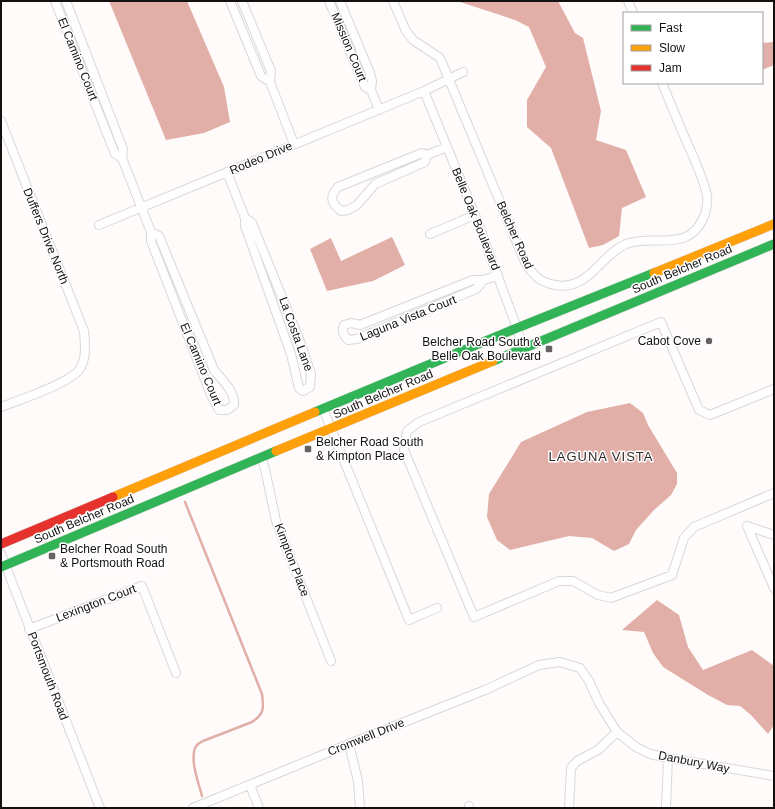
<svg xmlns="http://www.w3.org/2000/svg" width="775" height="809" font-family="Helvetica,sans-serif">
<rect width="100%" height="100%" fill="#fefbfa"/>
<!-- water -->
<path fill="#e2afa8" d="M109 1H187L224 87 230 122 204 133 166 140Z
M457 1H558L575 33 583 38 601 111 596 140 626 150 646 197 622 208 619 236 603 245 589 248 551 148 527 127V100L546 67 529 27 515 20Z
M774 42V65L762 70V43Z
M392 237 405 265 373 281 327 291 310 249 331 238 341 261Z
M630 403 643 413 648 425 677 473V484L671 495 654 510 636 530 629 544 614 551 592 538 569 536 510 550 497 540 487 517 489 494 521 442 587 412Z
M657 600 679 615 688 647 703 670 752 650 774 666V725L768 734 751 715 740 706 727 705 708 695 663 667 653 653 644 632 622 630Z"/>
<g fill="none" stroke-linecap="round" stroke-linejoin="round">
<!-- stream -->
<path stroke="#e2afa8" stroke-width="2.5" d="M185 502 262 694C264 709 264 714 252 722L203 741C201 742 199 743 197 745 188 756 199 784 202 796"/>
<!-- street casing -->
<g stroke="#dad7d6" stroke-width="10">
<path id="street" d="M55 1 115 154 122 158
M66 1 123 149 122 158 151 232V241L211 395 219 410H227L234 405C235 391 222 380 214 370L159 236 151 232
M230 1 261 76 270 82
M242 1 271 71 270 82 294 144
M329 1 365 87 371 90
M340 1 370 73 372 81 371 90 379 110
M393 1 406 31 413 40 440 58 525 262C533 275 539 282 555 285 589 291 599 256 626 244 654 233 690 255 705 214 706 210 708 201 707 196 705 183 698 169 693 156 682 132 672 107 662 83
M628 1 633 13
M424 91 475 215 517 328 523 348
M1 121 84 331C85 344 87 359 79 370 68 384 19 400 1 407
M427 155 425 162 375 184 357 205 348 210 341 211C331 203 329 197 338 187L422 153 427 155 447 147
M227 172 245 218V226L291 354 299 388 303 391 310 387 311 374 301 344 252 223 245 218
M99 225 424 91 463 72
M430 234 475 215
M484 280 476 289 357 339 348 340C344 336 341 332 344 325L351 323 360 325 473 280H484L498 275
M774 389 710 415 699 410 661 322 419 422 407 431 404 450 474 617 559 581H573L598 595 611 598 672 575 684 538 694 527 774 493
M323 409 409 620 437 608
M261 457 265 469 276 521 331 661
M747 526 774 588
M747 526 774 535
M1 554 100 808
M29 629 142 586 176 673
M349 744 358 781 360 808
M250 785 259 808
M193 808 349 744 485 690 539 665 560 662 580 668 589 681 599 703 617 732 636 747 650 754 668 758 774 776
M469 808V806
M569 808 571 768 577 761 598 750 617 732
M666 808 668 758"/>
</g>
<!-- fast casing -->
<g stroke="#dad7d6" stroke-width="10">
<path id="fast" d="M493 361 774 244
M315 412 517 328 654 273
M1 567 276 451"/>
</g>
<!-- slow casing -->
<g stroke="#dad7d6" stroke-width="10">
<path id="slow" d="M654 273 774 224
M276 451 493 361
M113 497 315 412"/>
</g>
<!-- jam casing -->
<g stroke="#dad7d6" stroke-width="10">
<path id="jam" d="M1 544 113 497"/>
</g>
<!-- street -->
<use href="#street" stroke="#fffefe" stroke-width="8"/>
<!-- fast -->
<use href="#fast" stroke="#30b455" stroke-width="9"/>
<!-- slow -->
<use href="#slow" stroke="#ff9f0a" stroke-width="9"/>
<!-- jam -->
<use href="#jam" stroke="#e5322d" stroke-width="9"/>
</g>
<!-- markers -->
<g fill="#666262" stroke="#fff" stroke-width="1.5">
<circle cx="709" cy="341" r="4"/>
<rect x="545" y="345" width="8" height="8" rx="2"/>
<rect x="304" y="445" width="8" height="8" rx="2"/>
<rect x="48" y="552" width="8" height="8" rx="2"/>
</g>
<g text-anchor="middle" dominant-baseline="central" stroke-width="3" stroke-linejoin="round" paint-order="stroke">
<!-- street labels -->
<g font-size="12" fill="#141010" stroke="#fff">
<text transform="translate(349 47) rotate(67)">Mission Court</text>
<text transform="translate(78 59) rotate(68)">El Camino Court</text>
<text transform="translate(261 158) rotate(-23)">Rodeo Drive</text>
<text transform="translate(476 219) rotate(68)">Belle Oak Boulevard</text>
<text transform="translate(515 235) rotate(66)">Belcher Road</text>
<text transform="translate(46 236) rotate(68)">Duffers Drive North</text>
<text transform="translate(682 269) rotate(-23)">South Belcher Road</text>
<text transform="translate(408 318) rotate(-22)">Laguna Vista Court</text>
<text transform="translate(296 334) rotate(70)">La Costa Lane</text>
<text transform="translate(201 364) rotate(67)">El Camino Court</text>
<text transform="translate(383 394) rotate(-23)">South Belcher Road</text>
<text transform="translate(84 519) rotate(-23)">South Belcher Road</text>
<text transform="translate(292 560) rotate(69)">Kimpton Place</text>
<text transform="translate(96 603) rotate(-21)">Lexington Court</text>
<text transform="translate(48 676) rotate(69)">Portsmouth Road</text>
<text transform="translate(366 737) rotate(-22)">Cromwell Drive</text>
<text transform="translate(694 762) rotate(11)">Danbury Way</text>
</g>
<!-- poi labels -->
<g font-size="12" fill="#141010" stroke="#fff" text-anchor="end">
<text x="701" y="341">Cabot Cove</text>
<text x="541" y="342">Belcher Road South &amp;<tspan x="541" dy="14">Belle Oak Boulevard</tspan></text>
<text x="316" y="442" text-anchor="start">Belcher Road South<tspan x="316" dy="14">&amp; Kimpton Place</tspan></text>
<text x="60" y="549" text-anchor="start">Belcher Road South<tspan x="60" dy="14">&amp; Portsmouth Road</tspan></text>
</g>
<!-- neighbourhood labels -->
<g font-size="13" letter-spacing="1" fill="#302826" stroke="#fff">
<text x="601" y="456">LAGUNA VISTA</text>
</g>
</g>
<!-- border -->
<rect width="775" height="809" fill="none" stroke="#141010" stroke-width="4"/>
<!-- legend -->
<rect x="623" y="12" width="140" height="72" fill="#ffffff" stroke="#a19f9f"/>
<rect x="631" y="25" width="20" height="6" fill="#30b455" stroke="#a19f9f"/>
<text x="659" y="32" font-size="12" fill="#141010">Fast</text>
<rect x="631" y="45" width="20" height="6" fill="#ff9f0a" stroke="#a19f9f"/>
<text x="659" y="52" font-size="12" fill="#141010">Slow</text>
<rect x="631" y="65" width="20" height="6" fill="#e5322d" stroke="#a19f9f"/>
<text x="659" y="72" font-size="12" fill="#141010">Jam</text>
</svg>
